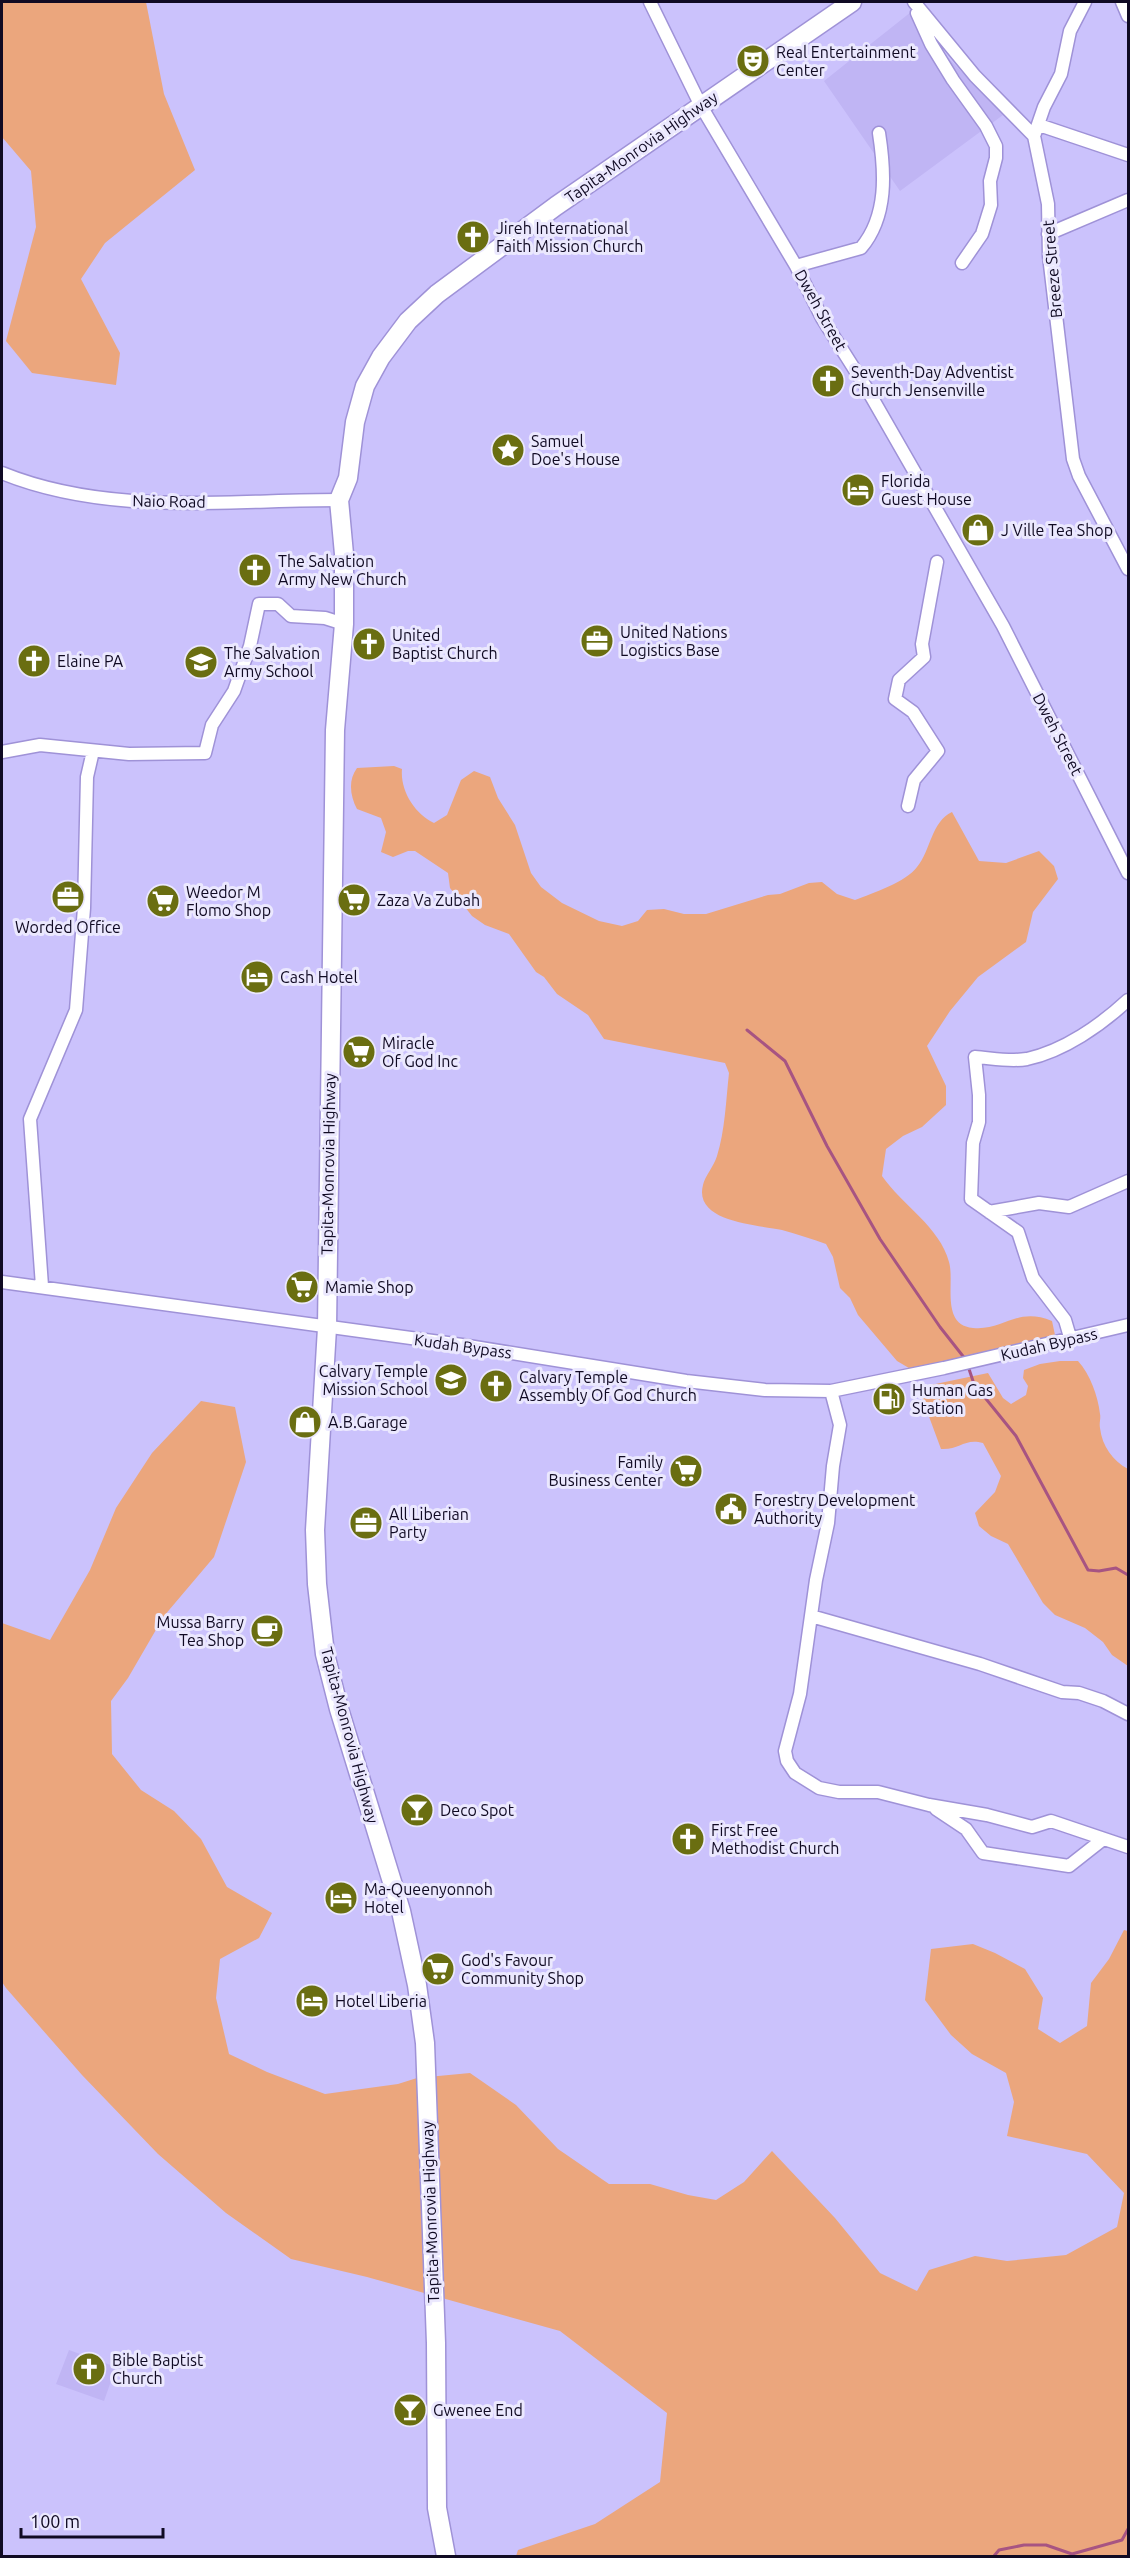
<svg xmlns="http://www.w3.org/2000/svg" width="1130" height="2558" font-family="Ubuntu,sans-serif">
<rect width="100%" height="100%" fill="#cbc2fc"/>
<!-- built -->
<path fill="#c0b5f4" d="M911 12 933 42 1003 115 900 191 824 81Z
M69 2350 116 2367 104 2401 56 2384Z"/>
<!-- green -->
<path fill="#eba67d" d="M2 2H146L164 94 195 170 105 243 81 279 120 353 116 385 32 373 6 341 36 227 31 171 2 137Z
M394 766 402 769C400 791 415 814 434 823L447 815 461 780 474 771 490 777 498 798 515 825 531 873 541 887 562 903 599 921 622 926 638 921 647 910 664 909 684 914H706L768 895 780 894 809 883 822 882 837 894 855 900C873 893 906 882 917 867 931 850 931 822 952 812L979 861 1006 863 1039 851 1054 866 1058 879 1033 912 1026 942 978 977 950 1011 927 1046 946 1086V1105L922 1127 903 1136 886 1149 882 1176C902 1205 940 1227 949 1262 955 1282 940 1325 973 1328 1004 1331 1017 1306 1052 1321L1055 1335 1045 1343 914 1371 897 1361 858 1315 850 1298 840 1288 833 1257 826 1244C812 1239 797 1234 782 1230 760 1225 693 1223 703 1185 705 1176 714 1166 717 1156 725 1131 726 1100 729 1073L725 1063 604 1039 588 1015 557 994 544 977 536 972 509 934 485 925 472 916 450 888 448 873 415 851H408L393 857 381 852 386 832 381 818 357 809C350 796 348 780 357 768Z
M1060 1361H1078C1090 1374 1098 1396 1100 1414 1101 1418 1099 1423 1100 1428 1102 1446 1113 1461 1128 1469V1666L1112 1655 1103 1642 1085 1628 1055 1615 1043 1603 1008 1544 991 1536 979 1526 975 1513 995 1492 1001 1476 983 1443C964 1438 960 1450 941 1449L921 1395V1387L988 1373 1003 1398 1011 1404 1026 1395 1028 1386 1023 1378 1024 1370 1040 1364Z
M201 1401 235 1407 246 1462 214 1557 164 1616 128 1678 111 1701 112 1754 141 1790 174 1811 201 1839 227 1887 272 1913 259 1938 220 1959 216 1998 229 2054 267 2072 325 2094 398 2084 417 2078 470 2073 516 2105 558 2149 609 2184H650L688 2195 716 2200 744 2182 772 2151 835 2218 880 2273 917 2291 929 2270 975 2256 1007 2261 1066 2255 1117 2227 1124 2193 1087 2154 1007 2136 1014 2102 1006 2073 972 2054 951 2035 925 2000 931 1949 973 1944 995 1953 1025 1969 1043 1998 1038 2029 1060 2043 1087 2026 1091 1983 1109 1959 1124 1930 1128 1931V2556H516L518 2550 595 2524 660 2482 667 2413 560 2331 367 2277 291 2259 226 2213 158 2154 82 2075 6 1988 2 1982V1623L50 1640 90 1570 116 1508 152 1453Z"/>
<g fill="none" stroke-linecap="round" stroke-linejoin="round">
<!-- stream -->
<path stroke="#a75482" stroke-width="3" d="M747 1030 785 1061 827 1146 880 1239 940 1327 966 1360
M968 1366 974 1384 1016 1436 1088 1570 1099 1571 1116 1568 1128 1575
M994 2556 999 2550 1024 2545H1046L1072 2554 1122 2540 1128 2529"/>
<!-- minor casing -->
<g stroke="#9f92d7" stroke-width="15">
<path id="minor" d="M650 2 701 106 796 266 822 318 867 389 1003 626 1128 873
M914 2 975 76 1034 136 1048 204 1049 256 1073 459 1079 476 1128 569
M1122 2 1128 16
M917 13 931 44 953 80 986 126 996 146V158L990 181 991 205 982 234 962 263
M1039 125 1128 155
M1034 136 1044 107 1061 74 1070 31 1085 2
M1048 234 1128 200
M796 266 861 248C888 216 885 172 879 133
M2 473C108 516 227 500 339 500
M2 752 40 745 129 754 205 753 212 725 234 691 250 646 259 604H278L291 616 325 618 344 624
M908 806 914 780 938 751 913 712 895 699 899 680 924 657 922 644 937 562
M989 1212 1039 1203 1069 1207 1128 1181
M2 1282 462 1345 686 1381 765 1390 831 1391 944 1368 1128 1325
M42 1286 30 1119 76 1010 84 908 87 777 93 751
M1070 1337 1065 1320 1033 1278 1018 1232 971 1199 973 1143 979 1122V1095L975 1057C991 1058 1010 1062 1027 1059 1064 1051 1101 1025 1128 1000
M831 1391 840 1425 833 1466 828 1523 816 1580 800 1694 785 1751 787 1761 795 1773 819 1788 839 1792H878L929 1805 987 1815 1032 1827 1051 1821 1128 1847
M811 1616 980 1664 1062 1692 1079 1693 1103 1701 1128 1714
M936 1809 966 1829 983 1853 1069 1866 1102 1840"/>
</g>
<!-- highway casing -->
<g stroke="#9f92d7" stroke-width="21">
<path id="highway" d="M446 2556 437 2508 436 2343 425 2043 417 1985 401 1911 339 1709 325 1654 317 1584 315 1530 327 1328 335 730 344 624V554L339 500 348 478 355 422 365 386 381 357 408 321 437 294 556 206 852 2"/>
</g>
<!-- minor -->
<use href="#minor" stroke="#fff" stroke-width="12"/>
<!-- highway -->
<use href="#highway" stroke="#fff" stroke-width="18"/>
</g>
<!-- icons -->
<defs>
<g id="theatre-disc" transform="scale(1.725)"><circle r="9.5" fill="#6a6e11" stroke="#ebe8fe"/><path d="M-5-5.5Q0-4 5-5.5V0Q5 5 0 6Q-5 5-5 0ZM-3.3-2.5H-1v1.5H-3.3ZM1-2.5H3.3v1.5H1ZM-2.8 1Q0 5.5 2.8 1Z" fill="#fff"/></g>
<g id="church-disc" transform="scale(1.725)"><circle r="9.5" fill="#6a6e11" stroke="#ebe8fe"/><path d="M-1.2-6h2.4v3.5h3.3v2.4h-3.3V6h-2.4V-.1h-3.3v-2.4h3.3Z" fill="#fff"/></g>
<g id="sight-disc" transform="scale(1.725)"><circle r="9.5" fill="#6a6e11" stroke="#ebe8fe"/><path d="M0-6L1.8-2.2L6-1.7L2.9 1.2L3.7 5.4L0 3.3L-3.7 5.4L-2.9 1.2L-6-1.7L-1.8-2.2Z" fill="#fff"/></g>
<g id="hotel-disc" transform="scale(1.725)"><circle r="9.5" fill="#6a6e11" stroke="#ebe8fe"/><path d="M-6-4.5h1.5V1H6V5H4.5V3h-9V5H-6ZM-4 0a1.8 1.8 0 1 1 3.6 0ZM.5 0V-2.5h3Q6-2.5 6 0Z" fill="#fff"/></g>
<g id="shop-disc" transform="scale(1.725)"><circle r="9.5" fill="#6a6e11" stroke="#ebe8fe"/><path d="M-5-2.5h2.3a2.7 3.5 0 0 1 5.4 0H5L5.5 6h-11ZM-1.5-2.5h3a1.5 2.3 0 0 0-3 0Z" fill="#fff"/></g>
<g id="office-disc" transform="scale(1.725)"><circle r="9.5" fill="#6a6e11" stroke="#ebe8fe"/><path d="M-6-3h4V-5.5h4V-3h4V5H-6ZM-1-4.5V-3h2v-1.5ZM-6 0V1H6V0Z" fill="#fff"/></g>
<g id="school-disc" transform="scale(1.725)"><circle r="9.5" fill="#6a6e11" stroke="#ebe8fe"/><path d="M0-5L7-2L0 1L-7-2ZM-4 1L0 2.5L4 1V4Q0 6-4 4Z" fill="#fff"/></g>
<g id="supermarket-disc" transform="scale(1.725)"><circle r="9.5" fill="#6a6e11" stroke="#ebe8fe"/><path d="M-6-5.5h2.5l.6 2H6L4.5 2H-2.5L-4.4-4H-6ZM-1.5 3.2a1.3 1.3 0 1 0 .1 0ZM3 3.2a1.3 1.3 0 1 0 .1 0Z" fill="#fff"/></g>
<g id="fuel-disc" transform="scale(1.725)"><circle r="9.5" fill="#6a6e11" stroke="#ebe8fe"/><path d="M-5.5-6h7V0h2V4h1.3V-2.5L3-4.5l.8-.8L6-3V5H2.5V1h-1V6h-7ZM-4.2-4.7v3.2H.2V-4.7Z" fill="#fff"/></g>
<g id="civic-disc" transform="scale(1.725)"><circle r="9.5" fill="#6a6e11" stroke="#ebe8fe"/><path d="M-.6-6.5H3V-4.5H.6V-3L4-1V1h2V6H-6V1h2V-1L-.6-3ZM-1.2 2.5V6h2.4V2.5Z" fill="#fff"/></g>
<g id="cafe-disc" transform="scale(1.725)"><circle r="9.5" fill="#6a6e11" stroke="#ebe8fe"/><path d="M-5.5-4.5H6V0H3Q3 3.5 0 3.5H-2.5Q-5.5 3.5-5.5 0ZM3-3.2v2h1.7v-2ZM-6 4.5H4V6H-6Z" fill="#fff"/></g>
<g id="bar-disc" transform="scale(1.725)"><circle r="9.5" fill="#6a6e11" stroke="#ebe8fe"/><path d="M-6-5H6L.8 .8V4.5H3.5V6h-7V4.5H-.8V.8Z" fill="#fff"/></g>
</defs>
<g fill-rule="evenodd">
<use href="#theatre-disc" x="753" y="61"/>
<use href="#church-disc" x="473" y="237"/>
<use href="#church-disc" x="828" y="381"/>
<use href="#sight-disc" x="508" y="450"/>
<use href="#hotel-disc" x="858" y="490"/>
<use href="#shop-disc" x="978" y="530"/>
<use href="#church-disc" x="255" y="570"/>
<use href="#office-disc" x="597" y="641"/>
<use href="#church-disc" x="369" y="644"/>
<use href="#church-disc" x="34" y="661"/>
<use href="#school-disc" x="201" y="662"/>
<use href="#office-disc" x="68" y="897"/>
<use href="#supermarket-disc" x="354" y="900"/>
<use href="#supermarket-disc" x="163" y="901"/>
<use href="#hotel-disc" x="257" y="977"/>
<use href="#supermarket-disc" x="359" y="1052"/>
<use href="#supermarket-disc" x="302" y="1287"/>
<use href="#school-disc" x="451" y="1380"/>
<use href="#church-disc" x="496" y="1386"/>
<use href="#fuel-disc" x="889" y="1399"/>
<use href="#shop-disc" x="305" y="1422"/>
<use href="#supermarket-disc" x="686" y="1471"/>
<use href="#civic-disc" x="731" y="1509"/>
<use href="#office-disc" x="366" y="1523"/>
<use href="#cafe-disc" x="267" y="1631"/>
<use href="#bar-disc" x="417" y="1810"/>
<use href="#church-disc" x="688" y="1839"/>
<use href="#hotel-disc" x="341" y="1898"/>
<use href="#supermarket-disc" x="438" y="1969"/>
<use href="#hotel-disc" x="312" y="2001"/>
<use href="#church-disc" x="89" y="2369"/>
<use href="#bar-disc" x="410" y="2410"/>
</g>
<g text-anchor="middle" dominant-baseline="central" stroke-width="6" stroke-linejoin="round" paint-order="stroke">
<!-- poi labels -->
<g font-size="16" fill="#100a23" stroke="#ebe8fe" text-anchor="start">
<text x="776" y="52">Real Entertainment<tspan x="776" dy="18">Center</tspan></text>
<text x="496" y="228">Jireh International<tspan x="496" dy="18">Faith Mission Church</tspan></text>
<text x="851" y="372">Seventh-Day Adventist<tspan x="851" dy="18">Church Jensenville</tspan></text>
<text x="531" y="441">Samuel<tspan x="531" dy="18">Doe's House</tspan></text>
<text x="881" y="481">Florida<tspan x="881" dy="18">Guest House</tspan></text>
<text x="1001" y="530">J Ville Tea Shop</text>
<text x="278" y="561">The Salvation<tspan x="278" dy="18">Army New Church</tspan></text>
<text x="620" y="632">United Nations<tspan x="620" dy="18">Logistics Base</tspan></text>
<text x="392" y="635">United<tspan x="392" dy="18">Baptist Church</tspan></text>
<text x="224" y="653">The Salvation<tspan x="224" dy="18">Army School</tspan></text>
<text x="57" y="661">Elaine PA</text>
<text x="186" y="892">Weedor M<tspan x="186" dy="18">Flomo Shop</tspan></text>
<text x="377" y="900">Zaza Va Zubah</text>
<text x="68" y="927" text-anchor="middle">Worded Office</text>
<text x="280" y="977">Cash Hotel</text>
<text x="382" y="1043">Miracle<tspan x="382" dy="18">Of God Inc</tspan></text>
<text x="325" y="1287">Mamie Shop</text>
<text x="428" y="1371" text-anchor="end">Calvary Temple<tspan x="428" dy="18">Mission School</tspan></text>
<text x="519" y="1377">Calvary Temple<tspan x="519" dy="18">Assembly Of God Church</tspan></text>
<text x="912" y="1390">Human Gas<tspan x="912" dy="18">Station</tspan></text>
<text x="328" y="1422">A.B.Garage</text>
<text x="663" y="1462" text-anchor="end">Family<tspan x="663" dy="18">Business Center</tspan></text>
<text x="754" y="1500">Forestry Development<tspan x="754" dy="18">Authority</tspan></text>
<text x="389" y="1514">All Liberian<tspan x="389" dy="18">Party</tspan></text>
<text x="244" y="1622" text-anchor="end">Mussa Barry<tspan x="244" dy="18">Tea Shop</tspan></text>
<text x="440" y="1810">Deco Spot</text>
<text x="711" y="1830">First Free<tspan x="711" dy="18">Methodist Church</tspan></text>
<text x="364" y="1889">Ma-Queenyonnoh<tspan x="364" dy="18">Hotel</tspan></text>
<text x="461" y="1960">God's Favour<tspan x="461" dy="18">Community Shop</tspan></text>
<text x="335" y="2001">Hotel Liberia</text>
<text x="112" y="2360">Bible Baptist<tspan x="112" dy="18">Church</tspan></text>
<text x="433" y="2410">Gwenee End</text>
</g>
<!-- street labels -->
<g font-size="16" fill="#100a23" stroke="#ebe8fe">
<text transform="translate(641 147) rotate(-35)">Tapita-Monrovia Highway</text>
<text transform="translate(1052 269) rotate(-95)">Breeze Street</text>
<text transform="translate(821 310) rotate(61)">Dweh Street</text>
<text transform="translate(169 501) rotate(1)">Naio Road</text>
<text transform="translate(1058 734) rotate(63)">Dweh Street</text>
<text transform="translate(328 1164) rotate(-89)">Tapita-Monrovia Highway</text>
<text transform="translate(1049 1344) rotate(-13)">Kudah Bypass</text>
<text transform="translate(463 1346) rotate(8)">Kudah Bypass</text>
<text transform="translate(350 1735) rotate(75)">Tapita-Monrovia Highway</text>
<text transform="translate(430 2212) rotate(-92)">Tapita-Monrovia Highway</text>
</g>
</g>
<!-- border -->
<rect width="1130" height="2558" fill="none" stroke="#100a23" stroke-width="6"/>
<!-- scale -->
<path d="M21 2528v9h142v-9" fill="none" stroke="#100a23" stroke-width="3"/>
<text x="30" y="2528" font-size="18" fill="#100a23" stroke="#ebe8fe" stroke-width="4.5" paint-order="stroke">100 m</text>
</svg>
